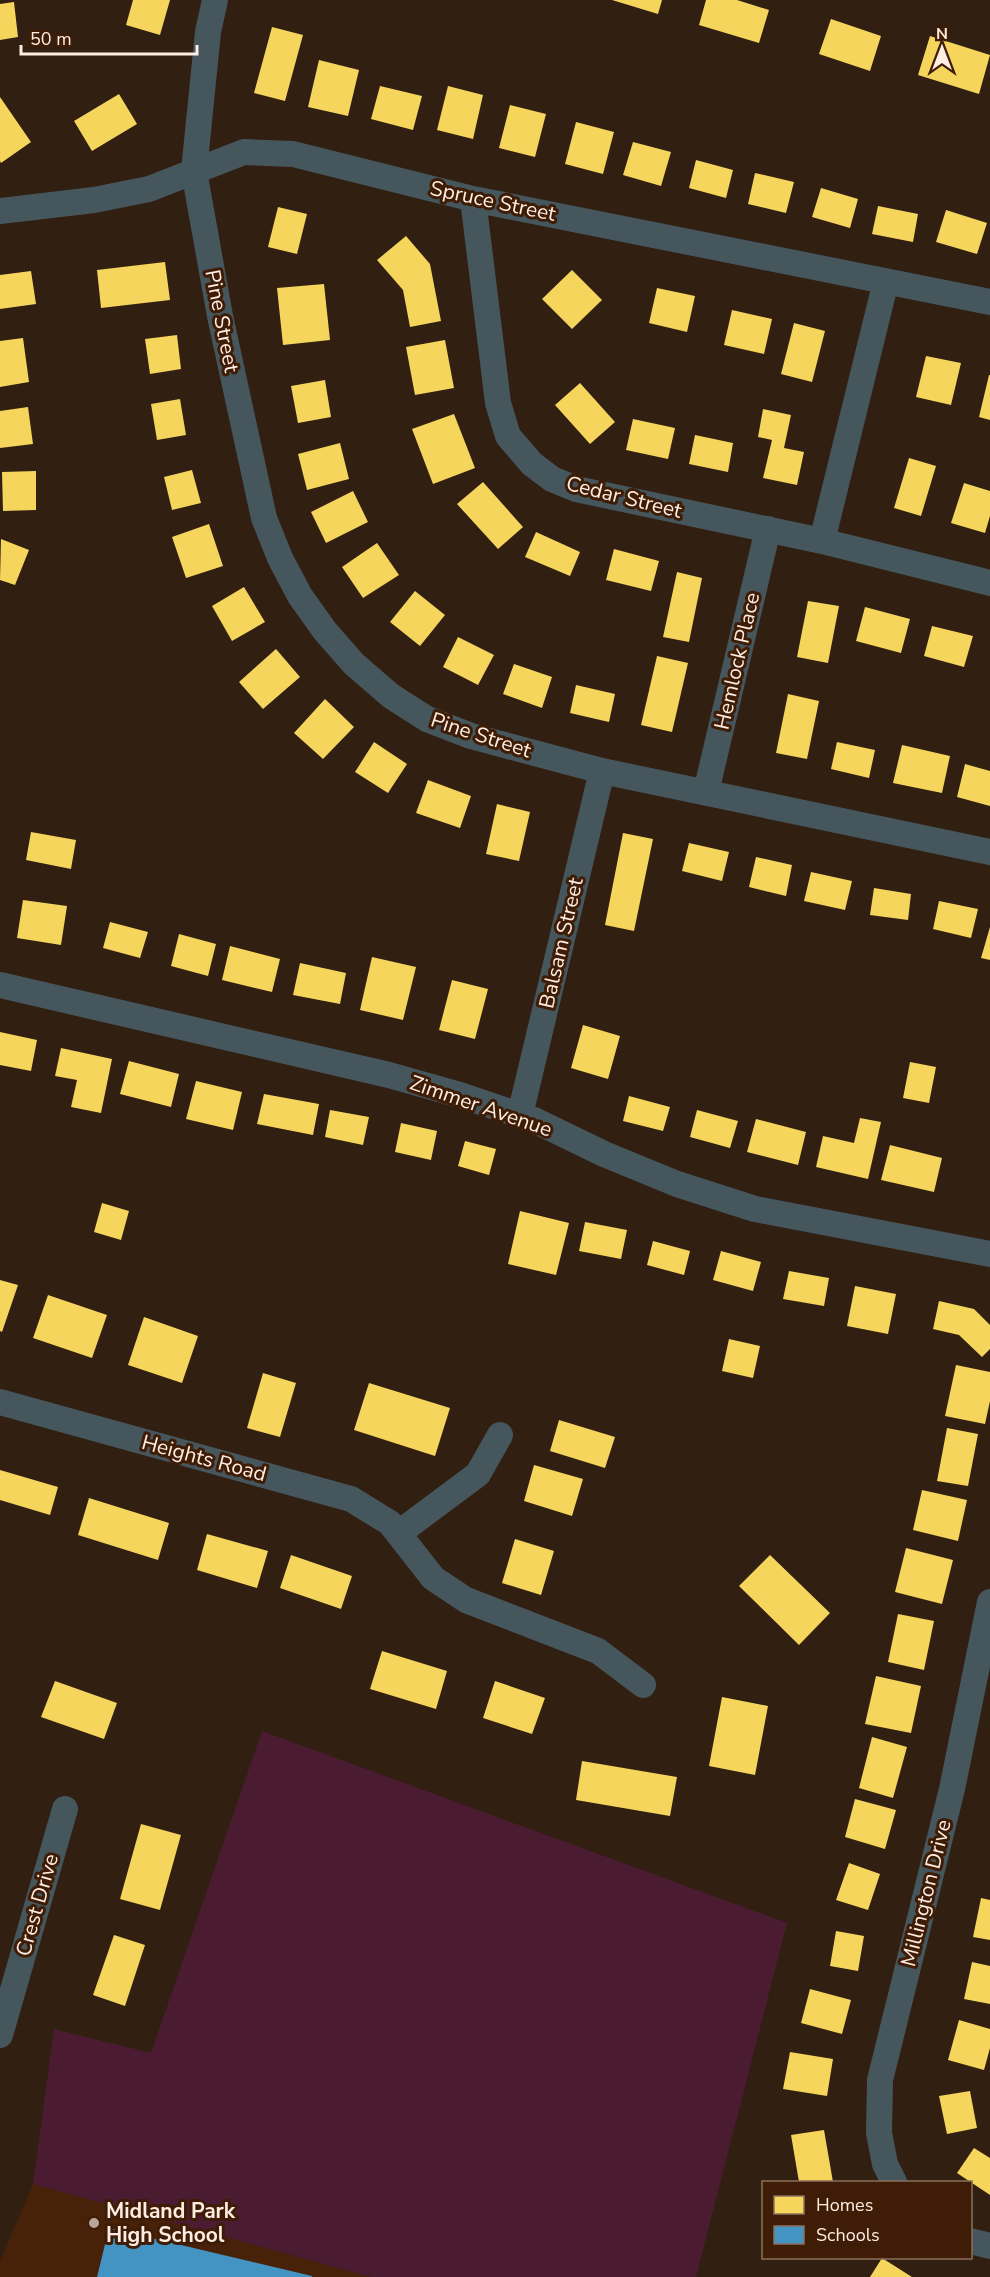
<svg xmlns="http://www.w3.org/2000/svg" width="990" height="2277" font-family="'Nunito Sans',sans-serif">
<rect width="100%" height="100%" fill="#311f12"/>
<!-- built -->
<path fill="#472208" d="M33 2184 371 2277H0V2261Z"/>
<!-- green -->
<path fill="#4b1c31" d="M262 1731 787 1923 696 2277H371L33 2184 54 2029 151 2053Z"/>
<!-- homes -->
<path fill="#f6d55c" d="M133 0H170L160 35 126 25Z
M612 0H662L658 14Z
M706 0H737L769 10 759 43 699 25Z
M14 2 18 37 0 40V4Z
M831 19 881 36 870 71 819 54Z
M272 27 303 35 285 101 254 93Z
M930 36 990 55 979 94 918 75Z
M319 60 359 70 348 116 308 107Z
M380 86 422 96 413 130 371 119Z
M448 86 483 95 473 139 437 130Z
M119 94 137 124 92 151 74 121Z
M0 97 31 142 1 163 0 161Z
M510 105 546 114 535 157 499 148Z
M576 122 614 132 603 174 565 164Z
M633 142 671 152 661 186 623 175Z
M696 160 733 170 726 198 689 188Z
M755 173 794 182 786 213 748 204Z
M821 188 858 199 850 228 812 217Z
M878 206 918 214 913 242 872 234Z
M278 207 307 214 297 254 268 247Z
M946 210 987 223 977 254 936 242Z
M406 236 430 264 441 321 410 327 403 290 377 260Z
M165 262 170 300 101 308 97 270Z
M572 270 602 300 572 329 542 299Z
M31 271 36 304 0 309V275Z
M324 284 330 340 283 345 277 288Z
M657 288 695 296 687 332 649 323Z
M732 310 772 319 764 354 724 345Z
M794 323 825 331 812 382 781 374Z
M177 335 181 369 150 374 145 339Z
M23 338 29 382 0 387V341Z
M445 340 454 388 415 395 406 347Z
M926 356 961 363 951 405 916 397Z
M989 375H990V420L979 417Z
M325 380 331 417 298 423 291 386Z
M580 383 615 422 590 444 555 405Z
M180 399 186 435 157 440 151 404Z
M28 407 33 444 0 448V411Z
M763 409 791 415 784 448 804 452 797 485 763 478 772 440 758 437Z
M454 414 475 468 433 484 412 429Z
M633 419 675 428 668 459 626 450Z
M695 435 733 443 728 472 689 464Z
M340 443 349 479 307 490 298 454Z
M909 458 936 466 921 516 894 508Z
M192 470 201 503 172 510 164 477Z
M36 471V510L3 511 2 472Z
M483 482 523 527 498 549 457 504Z
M964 483 990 491V516L985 533 951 523Z
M353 491 368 522 326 543 311 512Z
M209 524 223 566 186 578 172 537Z
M536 532 580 552 570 576 525 557Z
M1 539 29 550 15 585 0 580Z
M377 543 399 575 363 598 342 567Z
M614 549 659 561 651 591 606 580Z
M677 572 702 578 689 642 663 637Z
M244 587 265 622 232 641 212 606Z
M415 591 445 615 420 646 390 622Z
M808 601 839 606 828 663 797 657Z
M865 607 910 619 901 653 856 641Z
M932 626 973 636 964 667 924 656Z
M458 637 494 655 478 685 443 667Z
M276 649 300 677 263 709 239 682Z
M657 656 688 663 672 732 641 725Z
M514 664 552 677 542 708 503 694Z
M576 685 615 694 609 722 570 713Z
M788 694 819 701 807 759 776 753Z
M325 699 354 727 323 759 294 733Z
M374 742 407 764 388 793 355 772Z
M837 742 875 750 869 778 831 769Z
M902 745 950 756 942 793 893 783Z
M965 764 990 771V806L957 797Z
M428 780 471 796 460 828 416 813Z
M497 804 530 812 519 861 486 854Z
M31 832 76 840 71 869 26 860Z
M623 833 653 839 634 931 605 925Z
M689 843 729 852 722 881 682 871Z
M756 857 792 865 786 896 749 887Z
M811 872 852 881 845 910 804 901Z
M874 888 911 894 908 920 870 915Z
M23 900 67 906 61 945 17 938Z
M939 901 978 909 971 938 933 929Z
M110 922 148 932 140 958 103 948Z
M990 927V960L981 958Z
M179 934 216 944 208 976 171 966Z
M230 946 280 959 272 992 222 980Z
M372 957 416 967 403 1020 360 1010Z
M300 963 346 973 340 1004 293 995Z
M452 980 488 989 475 1039 439 1030Z
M583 1025 620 1036 608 1079 571 1068Z
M0 1032 37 1040 31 1071 0 1065Z
M61 1048 112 1059 101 1113 71 1107 77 1080 55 1076Z
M129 1061 179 1074 171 1107 120 1094Z
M910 1062 936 1067 929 1103 903 1098Z
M196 1081 242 1092 233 1130 186 1119Z
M264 1094 319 1104 313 1135 257 1124Z
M629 1096 670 1107 663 1131 623 1121Z
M330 1110 369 1117 363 1145 325 1137Z
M697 1110 738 1121 730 1148 690 1137Z
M860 1118 881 1122 868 1179 816 1167 823 1136 854 1143Z
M756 1119 806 1132 798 1165 747 1152Z
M401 1123 437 1131 431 1160 395 1152Z
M465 1141 496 1149 489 1175 458 1166Z
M890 1145 942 1158 934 1192 881 1180Z
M102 1203 129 1211 121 1240 94 1232Z
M520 1211 569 1223 556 1275 508 1264Z
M585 1222 627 1230 621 1259 579 1251Z
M653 1241 690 1251 684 1275 647 1265Z
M721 1251 761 1262 753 1291 713 1280Z
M789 1271 829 1278 824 1306 783 1299Z
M0 1280 18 1285 2 1332 0 1331Z
M855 1286 896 1294 888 1334 847 1326Z
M48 1295 107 1315 92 1358 33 1338Z
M939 1301 974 1309 990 1325V1349L982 1357 959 1335 933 1329Z
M144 1317 198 1336 182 1383 128 1365Z
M729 1339 760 1346 753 1378 722 1371Z
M956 1365 990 1372V1401L985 1424 945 1416Z
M263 1373 296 1383 280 1437 247 1428Z
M369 1383 450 1408 435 1456 354 1430Z
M559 1420 615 1437 605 1468 550 1451Z
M947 1428 978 1434 968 1486 937 1481Z
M534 1465 583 1479 572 1516 524 1501Z
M0 1470 58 1487 50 1515 0 1500Z
M922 1490 967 1500 958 1541 913 1530Z
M89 1498 169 1523 158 1560 78 1535Z
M207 1534 268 1551 257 1588 197 1570Z
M515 1539 554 1551 541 1595 502 1583Z
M906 1548 953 1560 942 1604 895 1592Z
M291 1555 352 1576 341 1609 280 1588Z
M770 1555 830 1613 799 1645 739 1586Z
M898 1614 934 1621 924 1670 888 1662Z
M382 1651 447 1671 436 1709 370 1689Z
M876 1676 921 1686 911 1733 865 1724Z
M55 1681 117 1703 104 1739 41 1717Z
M495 1681 545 1698 532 1734 483 1718Z
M722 1697 768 1706 755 1775 709 1766Z
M872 1737 907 1747 893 1798 859 1788Z
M582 1761 677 1777 670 1816 576 1800Z
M855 1799 896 1810 885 1849 845 1837Z
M141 1824 181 1835 160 1910 120 1899Z
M849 1863 880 1874 868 1910 836 1900Z
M981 1898 990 1900V1940L973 1937Z
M836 1931 864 1936 858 1971 830 1966Z
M114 1935 145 1945 125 2006 93 1995Z
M972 1962 990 1966V2004L964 1999Z
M810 1989 851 2000 842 2034 801 2023Z
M959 2020 990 2029V2048L984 2070 948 2060Z
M790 2052 833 2059 827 2096 783 2089Z
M970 2091 977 2128 947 2134 939 2096Z
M824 2130 833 2182H799L791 2135Z
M974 2148 990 2158V2195L957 2173Z
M882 2258 912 2277H870Z"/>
<!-- schools -->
<path fill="#4393c3" d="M109 2228 312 2276V2277H97Z"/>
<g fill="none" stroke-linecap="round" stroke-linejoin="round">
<!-- street -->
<path stroke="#46565d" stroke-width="26" d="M215 0 208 32 194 171 220 316 264 518 280 558 300 596 325 631 354 664 391 696 427 719 471 736 602 771 990 852
M473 199 498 403 508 436 532 464 552 479 576 489 822 541 990 583
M0 211 94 200 149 189 244 152 293 154 473 199 990 302
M822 541 886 281
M706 792 768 529
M0 985 389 1075 460 1095 534 1120 604 1154 677 1184 755 1209 990 1254
M520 1115 602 771
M0 1402 351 1499 390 1523 433 1578 466 1600 598 1651 643 1685
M399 1533 478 1474 500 1435
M0 2035 65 1809
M894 2182 885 2164 879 2133 880 2080 952 1789 990 1602
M970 2241 990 2246"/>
</g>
<!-- markers -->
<circle fill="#b7a59a" stroke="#3e1c05" stroke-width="2" cx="94" cy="2223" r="6"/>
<g text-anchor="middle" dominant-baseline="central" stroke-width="6" stroke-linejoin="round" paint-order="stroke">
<!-- street labels -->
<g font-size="21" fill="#ffede3" stroke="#3e1c05">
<text transform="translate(493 201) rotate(12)">Spruce Street</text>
<text transform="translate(222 321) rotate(79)">Pine Street</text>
<text transform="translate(624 497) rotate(14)">Cedar Street</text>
<text transform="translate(737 661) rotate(-77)">Hemlock Place</text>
<text transform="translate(481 735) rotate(18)">Pine Street</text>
<text transform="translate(561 943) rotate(-77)">Balsam Street</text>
<text transform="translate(481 1106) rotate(19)">Zimmer Avenue</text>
<text transform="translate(204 1458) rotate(15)">Heights Road</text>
<text transform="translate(926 1893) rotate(-76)">Millington Drive</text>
<text transform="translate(37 1905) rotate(-74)">Crest Drive</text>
</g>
<!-- poi labels -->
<g font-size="21" font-weight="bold" fill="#ffede3" stroke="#3e1c05" text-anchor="start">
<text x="106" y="2211">Midland Park<tspan x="106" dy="24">High School</tspan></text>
</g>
</g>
<!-- legend -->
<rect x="762" y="2181" width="210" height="78" fill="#3e1c05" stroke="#8b705e" stroke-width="1.5"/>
<rect x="774" y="2196" width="30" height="18" fill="#f6d55c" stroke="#8b705e" stroke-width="1.5"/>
<text x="816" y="2211" font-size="18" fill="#ffede3">Homes</text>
<rect x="774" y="2226" width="30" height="18" fill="#4393c3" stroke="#8b705e" stroke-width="1.5"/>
<text x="816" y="2241" font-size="18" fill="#ffede3">Schools</text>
<!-- north arrow -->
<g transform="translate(942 48)" stroke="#3e1c05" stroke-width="4.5" paint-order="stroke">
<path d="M0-4.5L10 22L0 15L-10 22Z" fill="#ffede3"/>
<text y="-9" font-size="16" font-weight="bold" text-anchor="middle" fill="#ffede3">N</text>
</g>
<!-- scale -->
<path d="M21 45v9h176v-9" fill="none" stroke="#ffede3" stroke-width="3"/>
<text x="30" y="45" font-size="18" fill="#ffede3" stroke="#3e1c05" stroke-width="4.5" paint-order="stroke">50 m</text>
</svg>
